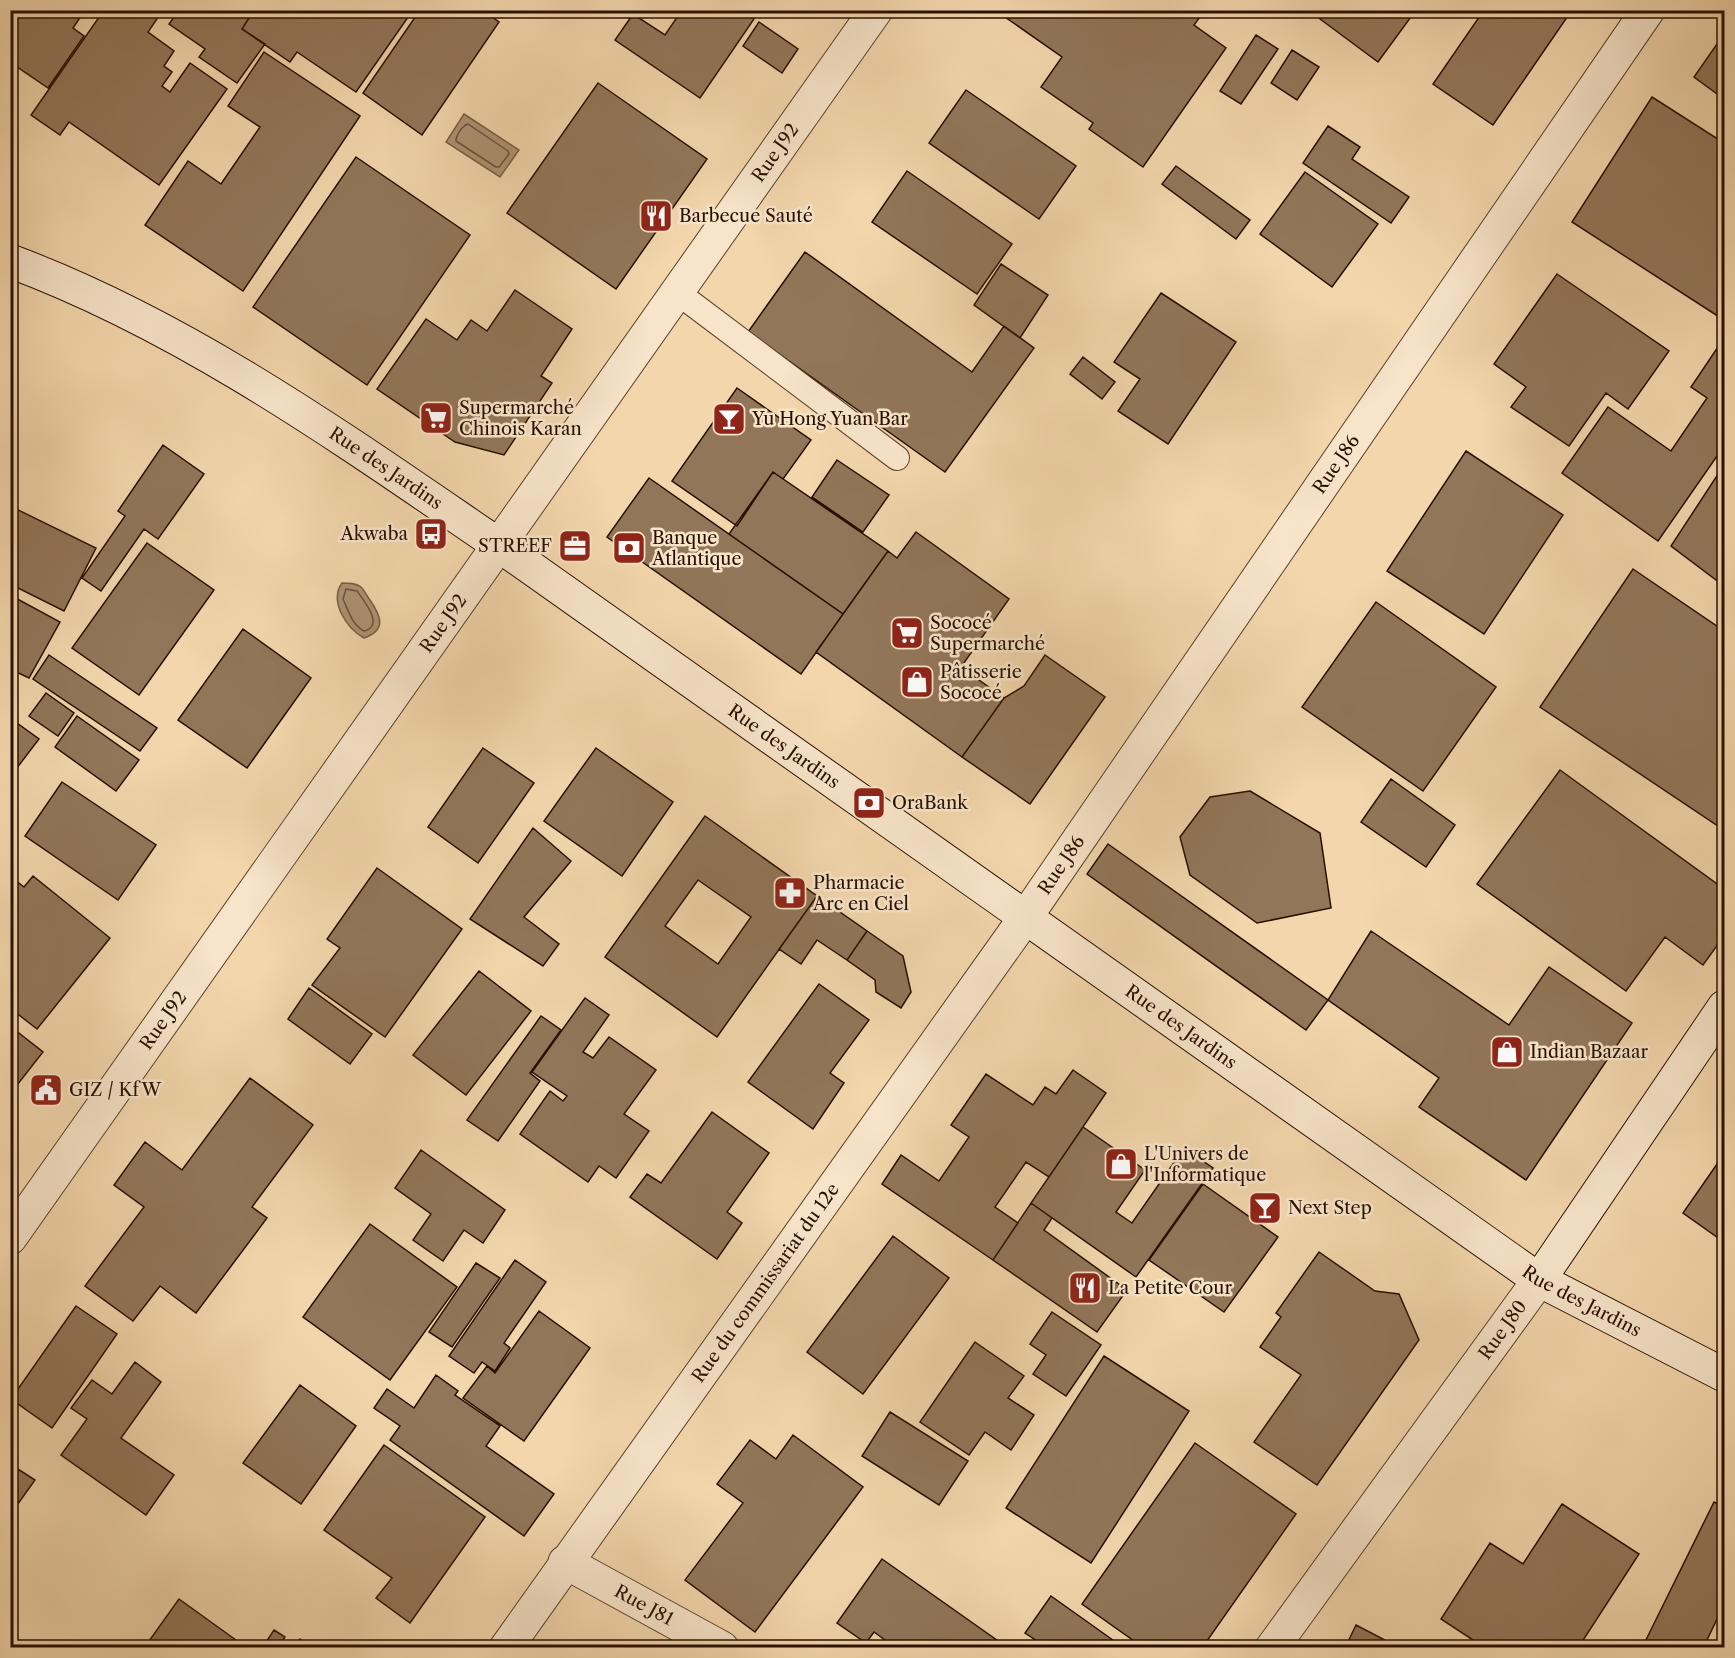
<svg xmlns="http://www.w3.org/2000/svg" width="1735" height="1658" font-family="'Libre Caslon Text',serif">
<rect width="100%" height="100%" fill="#f3d6ac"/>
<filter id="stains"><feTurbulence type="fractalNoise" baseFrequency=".00333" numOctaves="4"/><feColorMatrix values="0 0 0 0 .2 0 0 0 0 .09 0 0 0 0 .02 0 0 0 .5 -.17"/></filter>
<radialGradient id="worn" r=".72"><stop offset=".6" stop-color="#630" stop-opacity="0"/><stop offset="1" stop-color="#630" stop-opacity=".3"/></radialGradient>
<!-- water -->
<path fill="#ae9272" stroke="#795e44" stroke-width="1.5" d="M464 114 519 150 500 177 446 142Z
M342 583C349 583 356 583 361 587 364 590 367 596 370 600 381 616 387 630 364 638 346 628 329 601 342 583Z"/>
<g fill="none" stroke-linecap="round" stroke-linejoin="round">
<!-- shore -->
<path stroke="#6c5039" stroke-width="1.5" d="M468 124 508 151 509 154 499 167H496L456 141C456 135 463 125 468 124Z
M346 589 357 591C364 601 385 626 364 631 352 625 348 610 343 599Z"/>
</g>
<!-- building -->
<path fill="#927659" stroke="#290f00" stroke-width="1.5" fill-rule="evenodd" d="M10 10H85L73 28 84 36 48 88 10 62Z
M104 10H163L148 32 174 51 164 66 172 72 162 86 170 92 190 63 227 89 159 185 69 122 60 135 31 115Z
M179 10H254L242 29 265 44 237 83 199 57 205 49 169 24Z
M254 10H413L356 92 297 52 290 62 242 29Z
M420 10H482L499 22 422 135 363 93Z
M503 10H516L512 17Z
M682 10H742L754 19 700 98 615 40 633 14 665 35Z
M995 10H1205L1194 25 1226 48 1143 167 1089 129 1093 123 1041 87 1062 57Z
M1308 10H1416L1378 62Z
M1484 10H1572L1493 125 1433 84Z
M759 22 798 49 782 73 743 46Z
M1724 34V99L1694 77Z
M1256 35 1278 49 1241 104 1220 91Z
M1292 50 1319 67 1297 100 1271 83Z
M264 52 360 116 243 291 145 225 188 161 221 184 260 127 228 106Z
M598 83 707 159 616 289 507 213Z
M966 90 1076 166 1039 219 929 143Z
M1652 97 1724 143V320L1572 222Z
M1328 126 1360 147 1352 159 1409 197 1391 223 1303 163Z
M356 157 470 235 367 385 253 307Z
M1176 166 1250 220 1236 239 1162 184Z
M907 171 1012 244 977 294 872 222Z
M1305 172 1378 224 1332 287 1260 234Z
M805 252 972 372 1004 326 1034 348 945 472 748 332Z
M1001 264 1048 295 1020 338 974 305Z
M1557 274 1669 351 1628 409 1606 393 1569 446 1511 407 1526 387 1494 364Z
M515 290 572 329 541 376 552 383 504 455 455 442 377 389 426 319 457 340 471 320 487 331Z
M1161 293 1236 342 1168 444 1118 411 1140 379 1114 362Z
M1722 341 1724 342V446L1658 541 1562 473 1608 407 1671 451 1707 398 1691 387Z
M1083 357 1115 382 1102 399 1070 374Z
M737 388 811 440 783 479 773 472 737 526 672 481Z
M163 445 204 474 158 539 144 529 101 591 82 578 125 516 118 511Z
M1466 451 1563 515 1484 634 1387 571Z
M837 460 889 495 863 532 812 497Z
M1724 465V586L1671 546Z
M773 472 888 551 843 614 729 534Z
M649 478 843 614 801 674 607 537Z
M10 506 96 548 64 611 10 584Z
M916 532 1009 599 961 667 1004 698 962 757 816 652 888 551 897 558Z
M147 543 214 590 139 695 72 648Z
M1633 569 1724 631V830L1540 707Z
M10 595 60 622 29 678 10 669Z
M1376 602 1496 687 1423 791 1302 707Z
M243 629 311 678 247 768 178 720Z
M49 655 157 728 140 751 33 679Z
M1045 655 1105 697 1030 804 962 757 1004 698 1024 686Z
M46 693 74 713 58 736 29 716Z
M77 716 139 760 116 791 55 747Z
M10 718 39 739 10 777Z
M483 748 534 783 478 863 428 827Z
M596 748 673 802 622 876 544 821Z
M1560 770 1724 889V936L1703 965 1665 937 1626 991 1477 884Z
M1391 779 1455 825 1426 867 1361 822Z
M62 782 156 845 118 900 25 836Z
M1250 791 1320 833 1331 908 1257 923 1190 875 1180 837 1210 797Z
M705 816 817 896 717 1037 605 957ZM698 880 751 917 718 964 665 926Z
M533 828 571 861 524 917 559 944 543 966 470 919Z
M1108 844 1328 1000 1306 1030 1087 874Z
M377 868 462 929 385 1037 312 985 340 948 327 939Z
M10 876 24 887 33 876 110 938 37 1029 10 1008Z
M817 896 867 931 847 960 817 940 801 964 779 949Z
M867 931 903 956 911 992 901 1008 876 992 875 980 847 960Z
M1371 931 1509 1025 1549 967 1632 1023 1526 1180 1419 1107 1439 1078 1328 1000Z
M479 971 531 1011 466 1095 413 1055Z
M819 984 869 1020 830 1073 844 1083 813 1129 748 1082Z
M309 988 372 1034 350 1064 288 1019Z
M585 998 609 1015 583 1052 593 1058 609 1037 656 1070 624 1114 649 1131 616 1178 599 1166 588 1182 520 1134 550 1091 563 1101 567 1096 532 1072Z
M541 1016 561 1030 530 1073 540 1081 498 1141 467 1120Z
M10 1026 43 1052 10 1094Z
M1073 1070 1106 1093 1049 1177 1026 1162 995 1207 1018 1223 993 1260 882 1184 901 1155 939 1181 969 1137 951 1125 986 1074 1033 1105 1045 1087 1056 1094Z
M250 1078 313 1125 252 1207 267 1218 196 1313 160 1286 133 1321 85 1286 144 1207 114 1185 145 1142 182 1170Z
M712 1112 769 1153 727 1212 742 1223 717 1259 630 1197 647 1174 661 1183Z
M1083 1127 1145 1170 1116 1212 1132 1223 1184 1148 1213 1168 1136 1277 1031 1203Z
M421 1150 505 1210 483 1243 464 1230 443 1261 413 1240 431 1214 395 1188Z
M1724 1154V1242L1683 1213Z
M1203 1184 1278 1237 1224 1312 1149 1260Z
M1031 1203 1052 1218 1044 1230 1127 1290 1097 1332 993 1260Z
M370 1224 457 1287 390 1380 303 1317Z
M893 1236 949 1278 863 1394 807 1352Z
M1319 1252 1375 1291 1399 1294 1419 1340 1317 1485 1254 1442 1301 1375 1260 1347 1281 1317 1276 1313Z
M515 1260 546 1282 504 1343 510 1348 495 1371 482 1362 474 1373 449 1356Z
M476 1263 500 1278 452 1347 429 1332Z
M76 1306 117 1334 52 1428 11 1399Z
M539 1311 590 1348 524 1441 463 1398 487 1366 495 1373Z
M1052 1312 1101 1345 1066 1396 1033 1374 1046 1355 1030 1344Z
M975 1342 1024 1376 1008 1398 1034 1415 1011 1450 985 1432 969 1455 920 1422Z
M1104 1356 1189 1411 1091 1563 1006 1508Z
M135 1362 161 1382 121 1438 174 1475 146 1515 61 1455 87 1419 71 1408 92 1380 112 1394Z
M436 1375 458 1391 455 1395 500 1426 486 1446 554 1494 524 1536 390 1440 400 1426 374 1408 387 1389 414 1408Z
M300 1385 356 1426 301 1504 243 1463Z
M890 1412 968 1461 939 1505 862 1456Z
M793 1435 863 1487 755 1632 685 1580 743 1503 717 1484 750 1440 776 1459Z
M1195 1443 1296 1514 1202 1648H1144L1082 1604Z
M384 1445 485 1517 410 1623 376 1598 392 1578 324 1530Z
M10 1464 35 1480 10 1515Z
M1714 1502 1724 1507V1611L1722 1609 1703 1648H1642Z
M1562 1504 1639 1554 1578 1648H1485L1441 1619 1490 1543 1523 1564Z
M882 1559 1001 1643 998 1648H896L874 1632 866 1643 837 1623Z
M1051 1596 1124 1648H1037L1040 1643 1025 1633Z
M179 1599 247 1648H144Z
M1356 1625 1400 1648H1345Z
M274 1630 285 1637 278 1648H262Z
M300 1639 313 1648H294Z"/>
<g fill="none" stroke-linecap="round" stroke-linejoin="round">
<!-- lane casing -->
<g stroke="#5c412b" stroke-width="26">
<path id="lane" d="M678 293 897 458"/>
</g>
<!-- street casing -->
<g stroke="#5c412b" stroke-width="35">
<g id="street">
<path id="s1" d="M10 1238 876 10"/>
<path id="s2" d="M565 1562 722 1648"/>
<path id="s3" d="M506 1648 1025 918 1648 10"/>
<path id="s4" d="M1272 1648 1539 1280"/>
</g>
</g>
<!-- secondary casing -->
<g stroke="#290f00" stroke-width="35">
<g id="secondary">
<path id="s5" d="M10 261C186 326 346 441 500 546L1539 1280 1724 1375"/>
<path d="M1539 1280 1724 1007"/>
</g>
</g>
<!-- lane -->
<use href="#lane" stroke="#f7e4c9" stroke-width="24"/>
<!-- street -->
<use href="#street" stroke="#f7e4c9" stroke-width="33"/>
<!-- secondary -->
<use href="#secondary" stroke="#f7e4c9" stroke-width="33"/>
</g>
<!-- icons -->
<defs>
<g id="restaurant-square" transform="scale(1.725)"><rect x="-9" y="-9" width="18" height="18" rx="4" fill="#8f2418" stroke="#f7e4c9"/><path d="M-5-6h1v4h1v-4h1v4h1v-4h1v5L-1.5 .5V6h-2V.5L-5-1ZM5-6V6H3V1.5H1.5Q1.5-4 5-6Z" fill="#fff"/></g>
<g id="supermarket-square" transform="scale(1.725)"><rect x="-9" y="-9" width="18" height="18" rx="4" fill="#8f2418" stroke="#f7e4c9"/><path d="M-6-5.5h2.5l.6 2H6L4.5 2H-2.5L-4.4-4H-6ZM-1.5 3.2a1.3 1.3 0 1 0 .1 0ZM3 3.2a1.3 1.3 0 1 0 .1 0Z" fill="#fff"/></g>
<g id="bar-square" transform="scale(1.725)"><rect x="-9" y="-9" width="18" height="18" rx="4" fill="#8f2418" stroke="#f7e4c9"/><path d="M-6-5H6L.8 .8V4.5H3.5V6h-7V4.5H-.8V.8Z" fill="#fff"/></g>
<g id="bus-square" transform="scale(1.725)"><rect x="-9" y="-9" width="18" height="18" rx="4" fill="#8f2418" stroke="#f7e4c9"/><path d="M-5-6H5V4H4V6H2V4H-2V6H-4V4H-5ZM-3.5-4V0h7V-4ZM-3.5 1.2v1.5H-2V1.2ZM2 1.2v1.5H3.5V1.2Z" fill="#fff"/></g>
<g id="office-square" transform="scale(1.725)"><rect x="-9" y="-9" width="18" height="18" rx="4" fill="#8f2418" stroke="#f7e4c9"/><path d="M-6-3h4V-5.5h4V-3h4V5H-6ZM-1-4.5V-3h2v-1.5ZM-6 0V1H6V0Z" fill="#fff"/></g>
<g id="bank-square" transform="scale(1.725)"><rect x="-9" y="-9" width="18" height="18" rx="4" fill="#8f2418" stroke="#f7e4c9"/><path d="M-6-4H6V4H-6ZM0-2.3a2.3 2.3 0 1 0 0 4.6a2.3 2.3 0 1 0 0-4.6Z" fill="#fff"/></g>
<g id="shop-square" transform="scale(1.725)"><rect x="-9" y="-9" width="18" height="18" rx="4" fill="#8f2418" stroke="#f7e4c9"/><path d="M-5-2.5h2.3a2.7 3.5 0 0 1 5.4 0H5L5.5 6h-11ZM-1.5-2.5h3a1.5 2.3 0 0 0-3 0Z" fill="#fff"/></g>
<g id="pharmacy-square" transform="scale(1.725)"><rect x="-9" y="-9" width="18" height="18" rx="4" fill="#8f2418" stroke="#f7e4c9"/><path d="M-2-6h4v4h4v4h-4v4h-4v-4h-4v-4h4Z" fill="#fff"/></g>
<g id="civic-square" transform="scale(1.725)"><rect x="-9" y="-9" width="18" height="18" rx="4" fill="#8f2418" stroke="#f7e4c9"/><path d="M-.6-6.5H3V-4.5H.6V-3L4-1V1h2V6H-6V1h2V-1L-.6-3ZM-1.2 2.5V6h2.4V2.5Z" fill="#fff"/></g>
</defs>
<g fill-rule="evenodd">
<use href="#restaurant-square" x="656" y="216"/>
<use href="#supermarket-square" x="436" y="418"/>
<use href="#bar-square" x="729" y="419"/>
<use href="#bus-square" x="431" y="534"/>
<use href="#office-square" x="575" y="546"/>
<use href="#bank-square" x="629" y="548"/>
<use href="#supermarket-square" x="907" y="633"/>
<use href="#shop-square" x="917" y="682"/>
<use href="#bank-square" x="869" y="803"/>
<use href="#pharmacy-square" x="790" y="893"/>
<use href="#shop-square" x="1507" y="1052"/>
<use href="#civic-square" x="46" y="1090"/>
<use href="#shop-square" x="1121" y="1164"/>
<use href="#bar-square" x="1265" y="1208"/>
<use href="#restaurant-square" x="1085" y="1288"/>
</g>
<g text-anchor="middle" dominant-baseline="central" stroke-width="5" stroke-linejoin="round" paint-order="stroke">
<!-- street labels -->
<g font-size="18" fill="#290f00" stroke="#f7e4c9">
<text stroke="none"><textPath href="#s1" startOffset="1328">Rue J92</textPath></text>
<text stroke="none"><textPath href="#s3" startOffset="1446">Rue J86</textPath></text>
<text stroke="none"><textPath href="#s5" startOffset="430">Rue des Jardins</textPath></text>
<text stroke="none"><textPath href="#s1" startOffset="752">Rue J92</textPath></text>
<text stroke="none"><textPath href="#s5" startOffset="916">Rue des Jardins</textPath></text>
<text stroke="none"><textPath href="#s3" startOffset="960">Rue J86</textPath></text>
<text stroke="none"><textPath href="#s1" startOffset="266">Rue J92</textPath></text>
<text stroke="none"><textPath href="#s5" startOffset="1402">Rue des Jardins</textPath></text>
<text stroke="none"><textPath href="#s3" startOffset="448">Rue du commissariat du 12e</textPath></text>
<text stroke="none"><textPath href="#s5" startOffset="1888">Rue des Jardins</textPath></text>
<text stroke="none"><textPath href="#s4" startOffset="393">Rue J80</textPath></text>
<text stroke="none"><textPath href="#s2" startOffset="90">Rue J81</textPath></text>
</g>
<!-- poi labels -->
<g font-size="18" fill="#290f00" stroke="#f7e4c9" text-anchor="start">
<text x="679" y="216">Barbecue Sauté</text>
<text x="459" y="408">Supermarché<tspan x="459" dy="21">Chinois Karan</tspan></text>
<text x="752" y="419">Yu Hong Yuan Bar</text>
<text x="408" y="534" text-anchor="end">Akwaba</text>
<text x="652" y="538">Banque<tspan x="652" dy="21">Atlantique</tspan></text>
<text x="552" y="546" text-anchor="end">STREEF</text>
<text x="930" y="623">Sococé<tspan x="930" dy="21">Supermarché</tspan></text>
<text x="940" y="672">Pâtisserie<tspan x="940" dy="21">Sococé</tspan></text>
<text x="892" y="803">OraBank</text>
<text x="813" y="883">Pharmacie<tspan x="813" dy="21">Arc en Ciel</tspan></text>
<text x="1530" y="1052">Indian Bazaar</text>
<text x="69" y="1090">GIZ / KfW</text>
<text x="1144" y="1154">L'Univers de<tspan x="1144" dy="21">l'Informatique</tspan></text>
<text x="1288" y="1208">Next Step</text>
<text x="1108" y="1288">La Petite Cour</text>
</g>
</g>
<!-- margin -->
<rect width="1735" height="1658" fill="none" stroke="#f3d6ac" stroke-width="36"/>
<rect x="12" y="12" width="1711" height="1634" fill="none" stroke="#290f00" stroke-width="3"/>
<rect x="18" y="18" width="1699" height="1622" fill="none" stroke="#290f00" stroke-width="1.5"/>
<rect width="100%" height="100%" filter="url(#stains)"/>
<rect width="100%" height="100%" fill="url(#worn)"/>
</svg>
